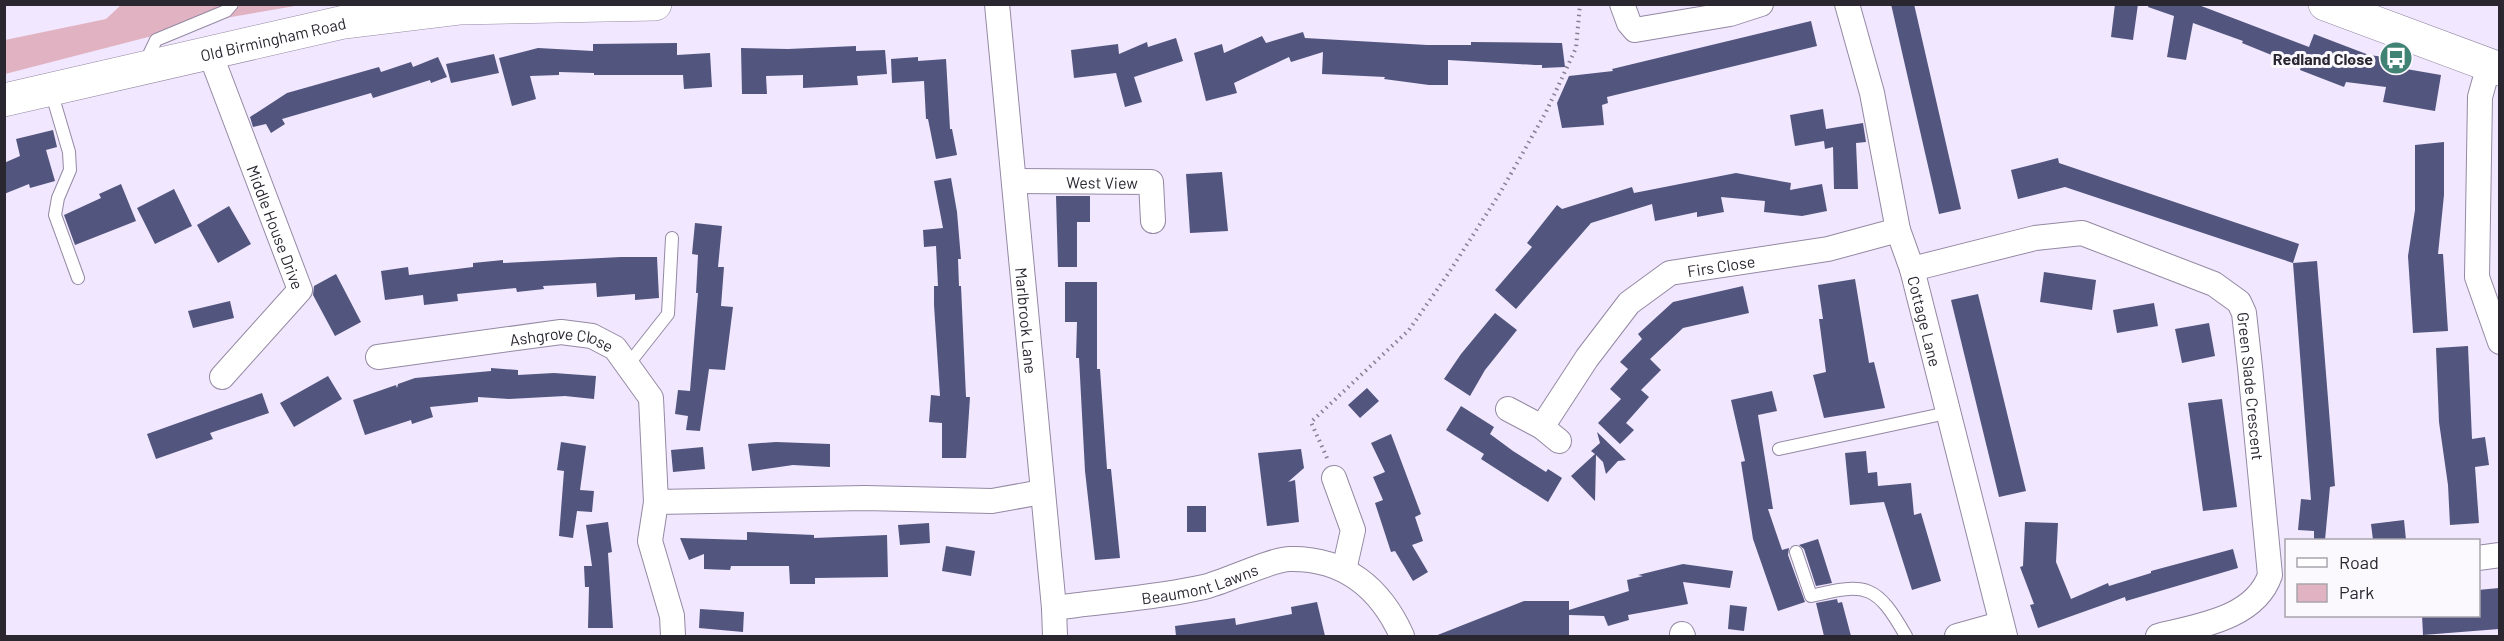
<svg xmlns="http://www.w3.org/2000/svg" width="2504" height="641" font-family="Barlow,sans-serif">
<rect width="100%" height="100%" fill="#f1e7fe"/>
<!-- green -->
<path fill="#e1b2c2" d="M121 5H301L214 20 5 74V40L106 19Z"/>
<!-- building -->
<path fill="#52557e" d="M1891 4H1914L1961 209 1939 214Z
M2115 4H2138L2133 40 2111 37Z
M2149 4H2196L2309 47 2314 34 2369 55 2384 57 2383 65 2441 75 2435 111 2383 102 2386 87 2346 82 2344 87 2300 70 2301 67 2242 43 2243 41 2193 23 2186 60 2167 57 2174 16 2148 7Z
M1811 21 1817 46 1607 97 1608 103 1602 105 1604 125 1562 128 1557 103 1569 76 1613 71 1612 69Z
M1303 32 1305 38 1427 45H1471V42L1562 43 1565 67 1542 68V65H1535L1448 60V85H1429L1384 79 1385 77 1322 74 1323 52 1291 62 1289 57 1234 83 1237 93 1206 101 1194 53 1222 44 1224 53 1262 36 1266 43Z
M1176 38 1183 61 1134 77 1142 102 1125 107 1116 73 1074 78 1071 50 1118 44 1119 54 1147 42 1148 47Z
M677 43V55L710 53 712 87 684 89 683 75H594V73L559 72V75L530 76 536 99 512 106 499 58 538 48 593 51V44Z
M856 46V51L885 50 887 74 857 76 858 85 803 88V75L766 76 767 94H742L741 48 788 49Z
M494 54 499 73 451 83 446 64Z
M438 57 447 77 431 83 430 80 373 98 371 93 282 119 285 124 271 133 266 124 253 127 250 117 287 93 379 67 381 72 411 62 413 67Z
M918 57V61L946 59 950 129H952L957 155 936 159 928 119H926L924 81 892 83 891 59Z
M1823 109 1826 129 1863 123 1866 142 1856 143 1858 189H1834L1833 147 1825 149 1824 141 1795 146 1790 115Z
M53 130 57 147 46 150 55 181 30 188 29 184 4 194V163L20 156 16 139Z
M2444 142V195L2438 254H2443L2448 331 2413 333 2408 256 2415 210V145Z
M2058 158 2059 163 2299 244 2293 263 2065 187 2018 199 2011 170Z
M1222 172 1228 231 1190 233 1186 174Z
M1736 173 1791 183 1790 190 1822 184 1827 211 1802 216 1764 212 1765 201 1721 197 1724 212 1697 217V212L1655 221 1652 204 1591 223 1516 309 1495 290 1532 247 1527 243 1557 205 1562 209 1632 187 1634 193Z
M951 178 957 212 961 259H958L959 286H961L966 397H970L966 458H942V423L929 422 931 395 940 396 934 305V286H938L936 246 924 247 923 230 943 228 934 181Z
M121 184 136 221 75 245 64 215 101 198 99 194Z
M174 189 192 226 155 244 137 208Z
M1056 196H1090V222H1077V267H1058Z
M229 206 251 244 218 263 197 225Z
M695 223 722 226 718 267H724L721 306 733 307 725 370 709 369 700 431 686 430 688 416 675 414 678 390 690 391 698 293H696L698 255 692 254Z
M621 257H657L659 298 635 300V294L597 297 596 283 543 286 544 289 517 292 516 288 457 294 458 301 424 305 423 295 385 300 381 271 408 267 409 275 473 267V263L503 260V263Z
M2317 261 2335 486 2330 487 2325 540H2314V531L2298 530 2301 499 2311 500 2293 263Z
M2044 272 2096 280 2092 310 2040 302Z
M336 274 361 322 335 336 313 295 314 286Z
M1855 279 1869 363 1874 362 1885 408 1824 418 1813 375 1826 372 1819 319H1823L1818 285Z
M1065 282H1097V369H1100L1107 469H1111L1120 558 1095 560 1085 471 1079 358H1076L1077 322H1065Z
M1743 286 1749 313 1683 328 1650 359 1661 370 1641 390 1649 397 1626 423 1634 430 1620 444 1598 423 1621 399 1610 389 1628 369 1620 362 1642 339 1638 334 1673 302Z
M1978 294 2026 491 1999 497 1951 300Z
M230 301 234 318 193 328 188 311Z
M2154 303 2158 326 2117 333 2113 310Z
M1495 313 1517 330 1485 370 1470 396 1444 379 1461 354Z
M2209 323 2215 356 2182 363 2175 329Z
M2468 346 2472 439 2485 437 2489 465 2475 467 2479 523 2450 525 2448 485 2439 422 2436 348Z
M491 368 518 370V375L554 373 596 376 594 399 565 396 509 399 478 397V402L430 407 433 417 412 424 411 420 365 435 353 400 396 385 397 388 398 384 415 378 491 371Z
M328 376 342 399 294 427 280 403Z
M1367 388 1379 401 1360 418 1348 405Z
M1772 391 1777 411 1758 415 1773 509H1768L1782 550 1789 548 1788 555 1805 602 1778 611 1753 539 1741 462 1745 461 1731 400Z
M262 393 269 413 210 433 213 439 156 459 147 434Z
M2222 399 2237 507 2203 511 2188 403Z
M1461 406 1494 427 1490 434 1513 451 1546 472 1548 469 1562 478 1548 502 1481 459 1484 454 1446 430Z
M1597 432 1626 460 1618 461 1606 474 1603 462 1596 455 1595 501 1571 476 1595 454 1591 451 1600 443Z
M1391 434 1421 514 1415 517 1423 541 1412 545 1428 572 1413 581 1395 551 1391 552 1375 503 1383 500 1373 477 1385 472 1371 443Z
M561 442 586 446 580 490 594 491 592 512 577 511 573 538 559 536 564 471 557 470Z
M776 442 830 444V467L793 465 752 471 748 444Z
M703 447 705 469 673 472 671 450Z
M1301 449 1304 468 1288 482 1295 480 1299 522 1267 526 1258 453Z
M1866 451 1868 473 1877 472 1878 486 1911 483 1914 515 1921 513 1941 581 1912 590 1884 502 1850 505 1845 453Z
M1187 506H1206V532H1187Z
M2404 520 2406 540H2373L2371 524Z
M608 522 612 552 608 553 613 628H588L589 587H585L584 566H592L586 525Z
M2025 522 2058 523 2056 562 2071 599 2108 583 2109 586 2151 573V571L2233 549 2238 568 2126 601 2125 597 2038 628 2030 605 2034 604 2020 567 2023 566Z
M929 523 930 543 900 545 898 525Z
M747 532 814 535V538L887 535 888 577 815 578V584H790L789 566H731L730 570 704 569V554L689 560 680 538 747 540Z
M1818 539 1832 583 1816 586 1804 549 1799 545Z
M946 546 975 551 971 576 942 571Z
M1683 564 1733 571 1730 588 1683 582 1688 604 1628 615 1629 620 1608 626 1604 616 1569 615V636H1435L1524 601H1569V610L1629 591 1627 580 1643 576 1638 575Z
M2499 588V629L2423 635 2422 615H2478V590Z
M1837 599 1838 603 1842 602 1851 636H1824L1816 603Z
M1317 602 1325 636H1176L1175 626 1235 618 1236 625 1292 614 1291 607Z
M1730 605 1747 607 1744 631 1728 629Z
M700 609 744 612 743 632 699 628Z"/>
<g fill="none" stroke-linecap="round" stroke-linejoin="round">
<!-- lane casing -->
<g stroke="#9489a3" stroke-width="14">
<path id="lane" d="M145 63 156 40 226 11 232 4
M51 91 69 152 70 170 58 198 55 215 78 278
M627 366 668 314 672 238
M1779 449 1947 413
M1796 552 1811 596C1867 582 1877 585 1906 636"/>
</g>
<!-- street casing -->
<g stroke="#9489a3" stroke-width="26">
<g id="street">
<path id="s1" d="M997 4 1054 608 1055 636"/>
<path d="M1622 4 1629 23 1635 30 1730 14 1761 4"/>
<path id="s2" d="M1847 4 1872 93 1898 230 1912 269 2005 636"/>
<path id="s3" d="M210 53 300 290 222 377"/>
<path d="M2489 65 2480 97 2477 277 2500 342"/>
<path id="s4" d="M1014 181 1151 182 1153 221"/>
<path id="s5" d="M1912 269 2035 238 2082 233 2214 284 2239 302 2244 313 2250 367 2270 575C2255 619 2197 626 2158 636"/>
<path id="s6" d="M378 357 561 332 592 336 615 348 651 398 656 502 865 498 992 501 1042 492"/>
<path d="M1508 409 1542 427 1559 441"/>
<path id="s7" d="M1542 427 1587 358 1629 303 1670 273 1828 249 1898 230"/>
<path d="M1334 478 1353 530 1344 570"/>
<path d="M656 502 650 541 672 616 673 636"/>
<path d="M2478 558 2500 555"/>
<path id="s8" d="M1054 608C1104 601 1155 598 1204 587 1225 582 1272 559 1290 559 1345 558 1381 589 1402 636"/>
<path d="M1682 634 1683 636"/>
<path d="M1957 636 2000 624"/>
</g>
</g>
<!-- secondary casing -->
<g stroke="#9489a3" stroke-width="34">
<g id="secondary">
<path d="M2325 4 2500 69"/>
<path id="s9" d="M4 100 344 22 459 8 655 4"/>
</g>
</g>
<!-- path -->
<path stroke="#868090" stroke-width="4" stroke-dasharray="1.5 4.5" stroke-linecap="butt" d="M1327 458 1311 422 1409 330 1448 274 1500 193 1546 112 1576 48 1580 4"/>
<!-- lane -->
<use href="#lane" stroke="#fff" stroke-width="12"/>
<!-- street -->
<use href="#street" stroke="#fff" stroke-width="24"/>
<!-- secondary -->
<use href="#secondary" stroke="#fff" stroke-width="33"/>
</g>
<!-- icons -->
<defs>
<g id="bus-disc" transform="scale(1.725)"><circle r="9.5" fill="#408274" stroke="#fbf8fe"/><path d="M-5-6H5V4H4V6H2V4H-2V6H-4V4H-5ZM-3.5-4V0h7V-4ZM-3.5 1.2v1.5H-2V1.2ZM2 1.2v1.5H3.5V1.2Z" fill="#fff"/></g>
</defs>
<g fill-rule="evenodd">
<use href="#bus-disc" x="2396" y="58"/>
</g>
<g text-anchor="middle" dominant-baseline="central" stroke-width="6" stroke-linejoin="round" paint-order="stroke">
<!-- street labels -->
<g font-size="16" fill="#2b2731" stroke="#fbf8fe">
<text stroke="none"><textPath href="#s9" startOffset="276">Old Birmingham Road</textPath></text>
<text stroke="none"><textPath href="#s4" startOffset="88">West View</textPath></text>
<text stroke="none"><textPath href="#s3" startOffset="186">Middle House Drive</textPath></text>
<text stroke="none"><textPath href="#s7" startOffset="254">Firs Close</textPath></text>
<text stroke="none"><textPath href="#s1" startOffset="318">Marlbrook Lane</textPath></text>
<text stroke="none"><textPath href="#s2" startOffset="327">Cottage Lane</textPath></text>
<text stroke="none"><textPath href="#s6" startOffset="186">Ashgrove Close</textPath></text>
<text stroke="none"><textPath href="#s5" startOffset="432">Green Slade Crescent</textPath></text>
<text stroke="none"><textPath href="#s8" startOffset="148">Beaumont Lawns</textPath></text>
</g>
<!-- poi labels -->
<g font-size="16" font-weight="bold" fill="#2b2731" stroke="#fbf8fe" text-anchor="end">
<text x="2373" y="58">Redland Close</text>
</g>
</g>
<!-- border -->
<rect width="2504" height="641" fill="none" stroke="#2b2731" stroke-width="12"/>
<!-- legend -->
<rect x="2285" y="539" width="195" height="78" fill="#fbf8fe" stroke="#a8a4ac" stroke-width="1.5"/>
<rect x="2297" y="558" width="30" height="9" fill="#ffffff" stroke="#a8a4ac" stroke-width="1.5"/>
<text x="2339" y="569" font-size="18" fill="#2b2731">Road</text>
<rect x="2297" y="584" width="30" height="18" fill="#e1b2c2" stroke="#a8a4ac" stroke-width="1.5"/>
<text x="2339" y="599" font-size="18" fill="#2b2731">Park</text>
</svg>
